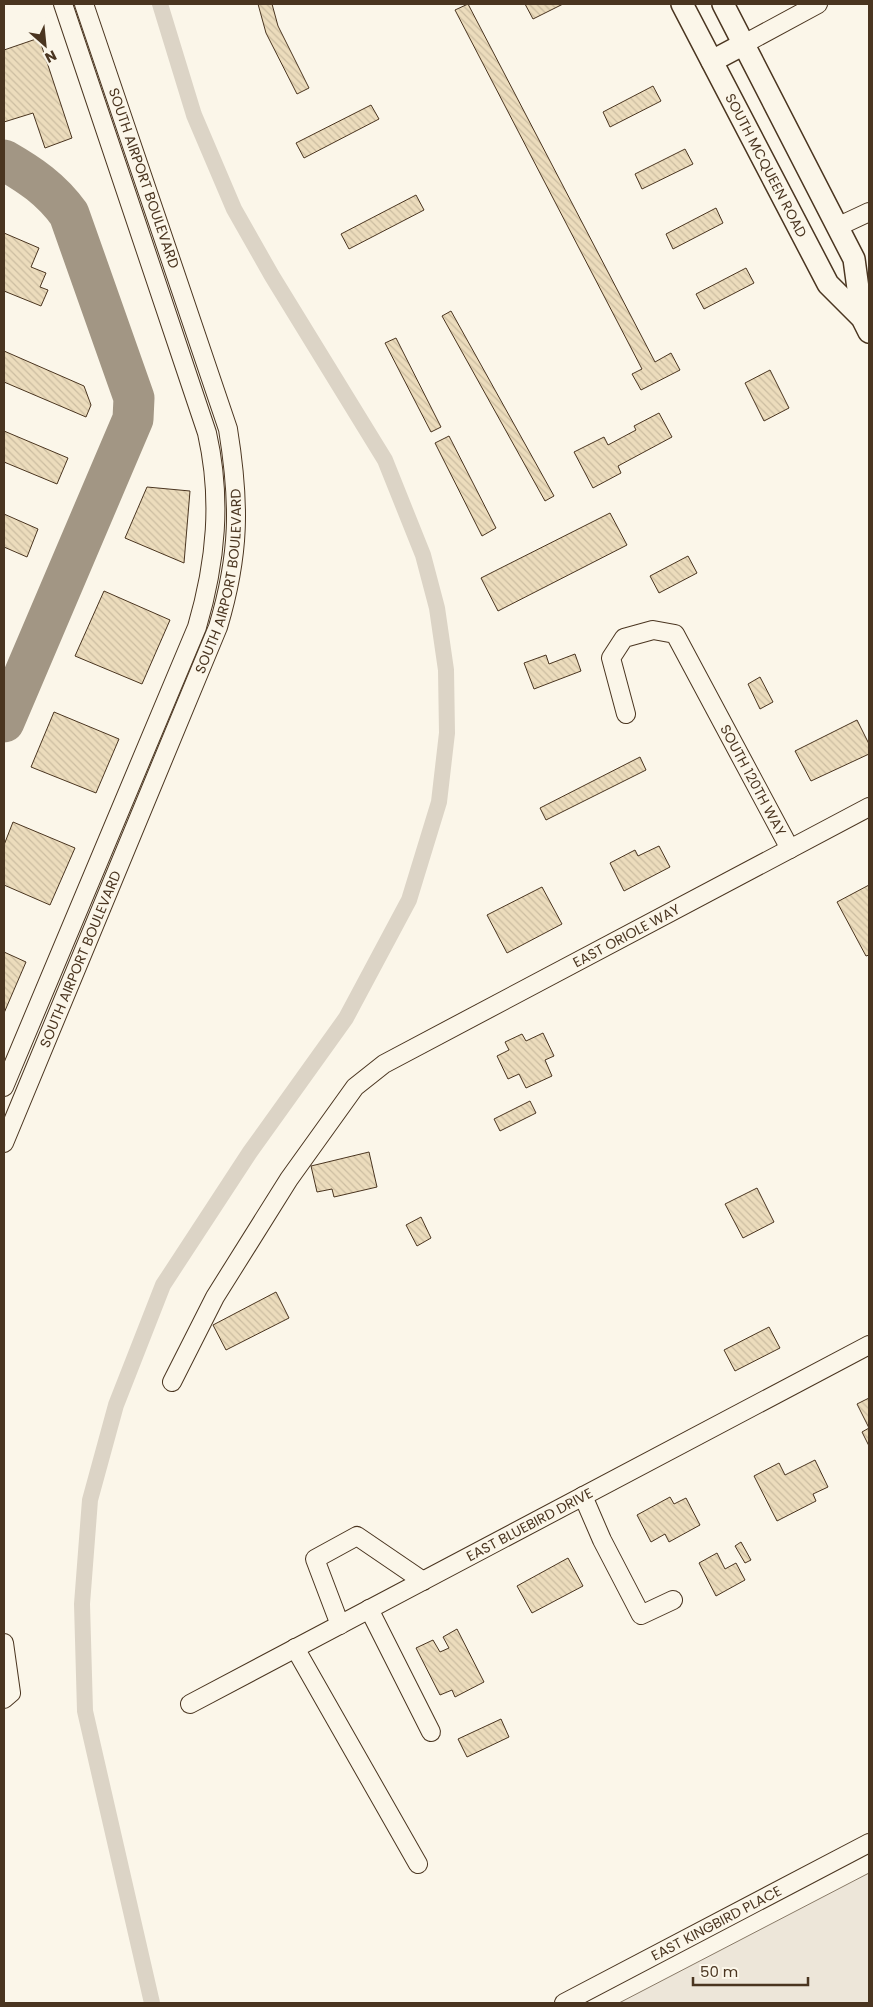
<svg xmlns="http://www.w3.org/2000/svg" width="873" height="2007" font-family="Poppins,sans-serif">
<defs>
<pattern id="building-back-hatch" width="6" height="6" patternUnits="userSpaceOnUse" patternTransform="scale(1.25)"><rect width="6" height="6" fill="#ecdcbc"/><path d="M-1 5l2 2M0 0l6 6M5-1l2 2" fill="none" stroke="#ccbda1"/></pattern>
</defs>
<rect width="100%" height="100%" fill="#fbf6e9"/>
<!-- park -->
<path fill="#ede6d9" stroke="#887966" d="M869 1873V2003H619Z"/>
<g fill="none" stroke-linecap="round" stroke-linejoin="round">
<!-- canal -->
<path stroke="#dcd4c6" stroke-width="16" d="M152 2003 85 1711 82 1604 90 1500 116 1405 163 1285 250 1152 346 1018 409 900 439 802 447 733 446 670 437 608 423 555 385 460 272 276 234 209 194 115 160 4"/>
<!-- taxiway -->
<path stroke="#a29684" stroke-width="41" d="M4 160C30 175 51 189 69 214L134 398 133 419 4 722"/>
</g>
<!-- building -->
<path fill="url(#building-back-hatch)" stroke="#4a3520" d="M258 4H272L278 26 309 88 297 94 266 33Z
M468 4 655 362 671 353 680 370 641 390 632 374 642 369 455 10Z
M525 4H563L533 19Z
M39 38 72 138 45 148 33 113 4 122V50Z
M653 86 661 101 610 127 603 112Z
M371 105 379 119 304 158 296 143Z
M685 149 693 164 642 189 635 174Z
M416 195 424 210 349 249 341 234Z
M716 208 723 223 673 249 666 234Z
M4 233 39 248 31 267 46 273 40 287 48 290 41 306 4 291Z
M746 268 754 283 704 309 696 294Z
M451 311 554 496 545 501 442 316Z
M396 338 441 427 431 432 385 343Z
M4 351 84 386 91 405 86 417 4 382Z
M770 370 789 408 764 421 745 383Z
M659 413 672 437 618 466 621 473 593 488 574 452 604 437 608 445 636 430 634 426Z
M4 431 68 458 57 484 4 462Z
M449 436 496 528 482 536 435 443Z
M147 487 190 491 184 563 125 538Z
M610 513 627 545 498 611 481 578Z
M4 514 38 529 27 557 4 547Z
M688 556 697 573 659 593 650 576Z
M104 591 170 620 142 684 75 656Z
M575 654 581 671 534 689 524 663 546 655 549 664Z
M760 677 773 702 760 709 748 684Z
M54 712 119 739 96 793 31 767Z
M857 720 869 744V754L811 781 795 751Z
M640 757 646 770 546 820 540 808Z
M13 822 75 848 50 905 4 885V845Z
M659 846 670 867 624 891 610 863 635 850 638 856Z
M869 885V955L866 956 837 902Z
M542 887 562 924 507 953 487 915Z
M4 952 26 962 4 1013Z
M543 1033 554 1056 545 1060 552 1076 526 1088 519 1074 508 1079 497 1056 509 1050 505 1042 522 1034 526 1041Z
M530 1101 536 1113 500 1131 494 1119Z
M369 1152 377 1187 334 1197 332 1189 317 1192 311 1166Z
M757 1188 774 1222 743 1238 725 1204Z
M421 1217 431 1238 417 1246 406 1225Z
M276 1292 289 1318 226 1350 213 1325Z
M769 1327 780 1348 735 1371 724 1350Z
M869 1398V1428L857 1404Z
M869 1428V1446L862 1432Z
M815 1460 828 1487 813 1494 816 1501 777 1521 754 1476 779 1463 785 1475Z
M670 1497 674 1504 686 1498 700 1525 669 1542 665 1534 651 1542 637 1515Z
M741 1542 751 1560 745 1563 735 1546Z
M717 1553 725 1569 736 1563 745 1580 716 1596 699 1563Z
M568 1558 583 1586 532 1613 517 1586Z
M457 1629 484 1682 455 1697 452 1690 440 1695 416 1648 433 1640 440 1652 449 1648 443 1637Z
M501 1719 509 1737 467 1757 458 1739Z"/>
<g fill="none" stroke-linecap="round" stroke-linejoin="round">
<!-- minor casing -->
<g stroke="#4a3520" stroke-width="20">
<g id="minor">
<path d="M744 44 818 4"/>
<path d="M837 227 869 212"/>
<path id="s1" d="M626 714 611 658 624 638 653 630 675 634 790 849"/>
<path d="M4 1087 197 627C216 562 222 499 207 433L63 4"/>
<path id="s2" d="M4 1143 218 627C240 554 240 503 228 429L84 4"/>
<path id="s3" d="M172 1382 215 1297 289 1179 355 1087 384 1064 869 807"/>
<path d="M583 1496 602 1540 641 1615 673 1600"/>
<path d="M369 1609 431 1732"/>
<path d="M340 1625 315 1559 357 1536 423 1581"/>
<path d="M4 1643 11 1693 4 1699"/>
<path d="M295 1648 418 1864"/>
<path id="s4" d="M190 1704 869 1345"/>
<path id="s5" d="M564 2003 869 1843"/>
</g>
</g>
<!-- major casing -->
<g stroke="#4a3520" stroke-width="24">
<g id="major">
<path id="s6" d="M682 4 828 284 862 318 869 332"/>
<path d="M723 4 854 259 862 318"/>
<path d="M712 61 744 44"/>
</g>
</g>
<!-- minor -->
<use href="#minor" stroke="#fbf6e9" stroke-width="18"/>
<!-- major -->
<use href="#major" stroke="#fbf6e9" stroke-width="21"/>
</g>
<g text-anchor="middle" dominant-baseline="central" stroke-width="4" stroke-linejoin="round" paint-order="stroke">
<!-- street labels -->
<g font-size="14" fill="#4a3520" stroke="#fbf6e9">
<text stroke="none"><textPath href="#s6" startOffset="182">SOUTH MCQUEEN ROAD</textPath></text>
<text transform="translate(144 178) rotate(71)">SOUTH AIRPORT BOULEVARD</text>
<text stroke="none"><textPath href="#s2" startOffset="604">SOUTH AIRPORT BOULEVARD</textPath></text>
<text stroke="none"><textPath href="#s1" startOffset="300">SOUTH 120TH WAY</textPath></text>
<text stroke="none"><textPath href="#s3" startOffset="659">EAST ORIOLE WAY</textPath></text>
<text stroke="none"><textPath href="#s2" startOffset="199">SOUTH AIRPORT BOULEVARD</textPath></text>
<text stroke="none"><textPath href="#s4" startOffset="384">EAST BLUEBIRD DRIVE</textPath></text>
<text stroke="none"><textPath href="#s5" startOffset="172">EAST KINGBIRD PLACE</textPath></text>
</g>
</g>
<!-- border -->
<rect width="873" height="2007" fill="none" stroke="#4a3520" stroke-width="10"/>
<!-- north arrow -->
<g transform="translate(45 45) rotate(153)" stroke="#fbf6e9" stroke-width="4" paint-order="stroke">
<path d="M0-4L9 19L0 12L-9 19Z" fill="#4a3520"/>
<text y="-8" font-size="14" font-weight="bold" text-anchor="middle" fill="#4a3520">N</text>
</g>
<!-- scale -->
<path d="M693 1977v8h115v-8" fill="none" stroke="#4a3520" stroke-width="2.5"/>
<text x="700" y="1977" font-size="15" fill="#4a3520" stroke="#fbf6e9" stroke-width="4" paint-order="stroke">50 m</text>
</svg>
